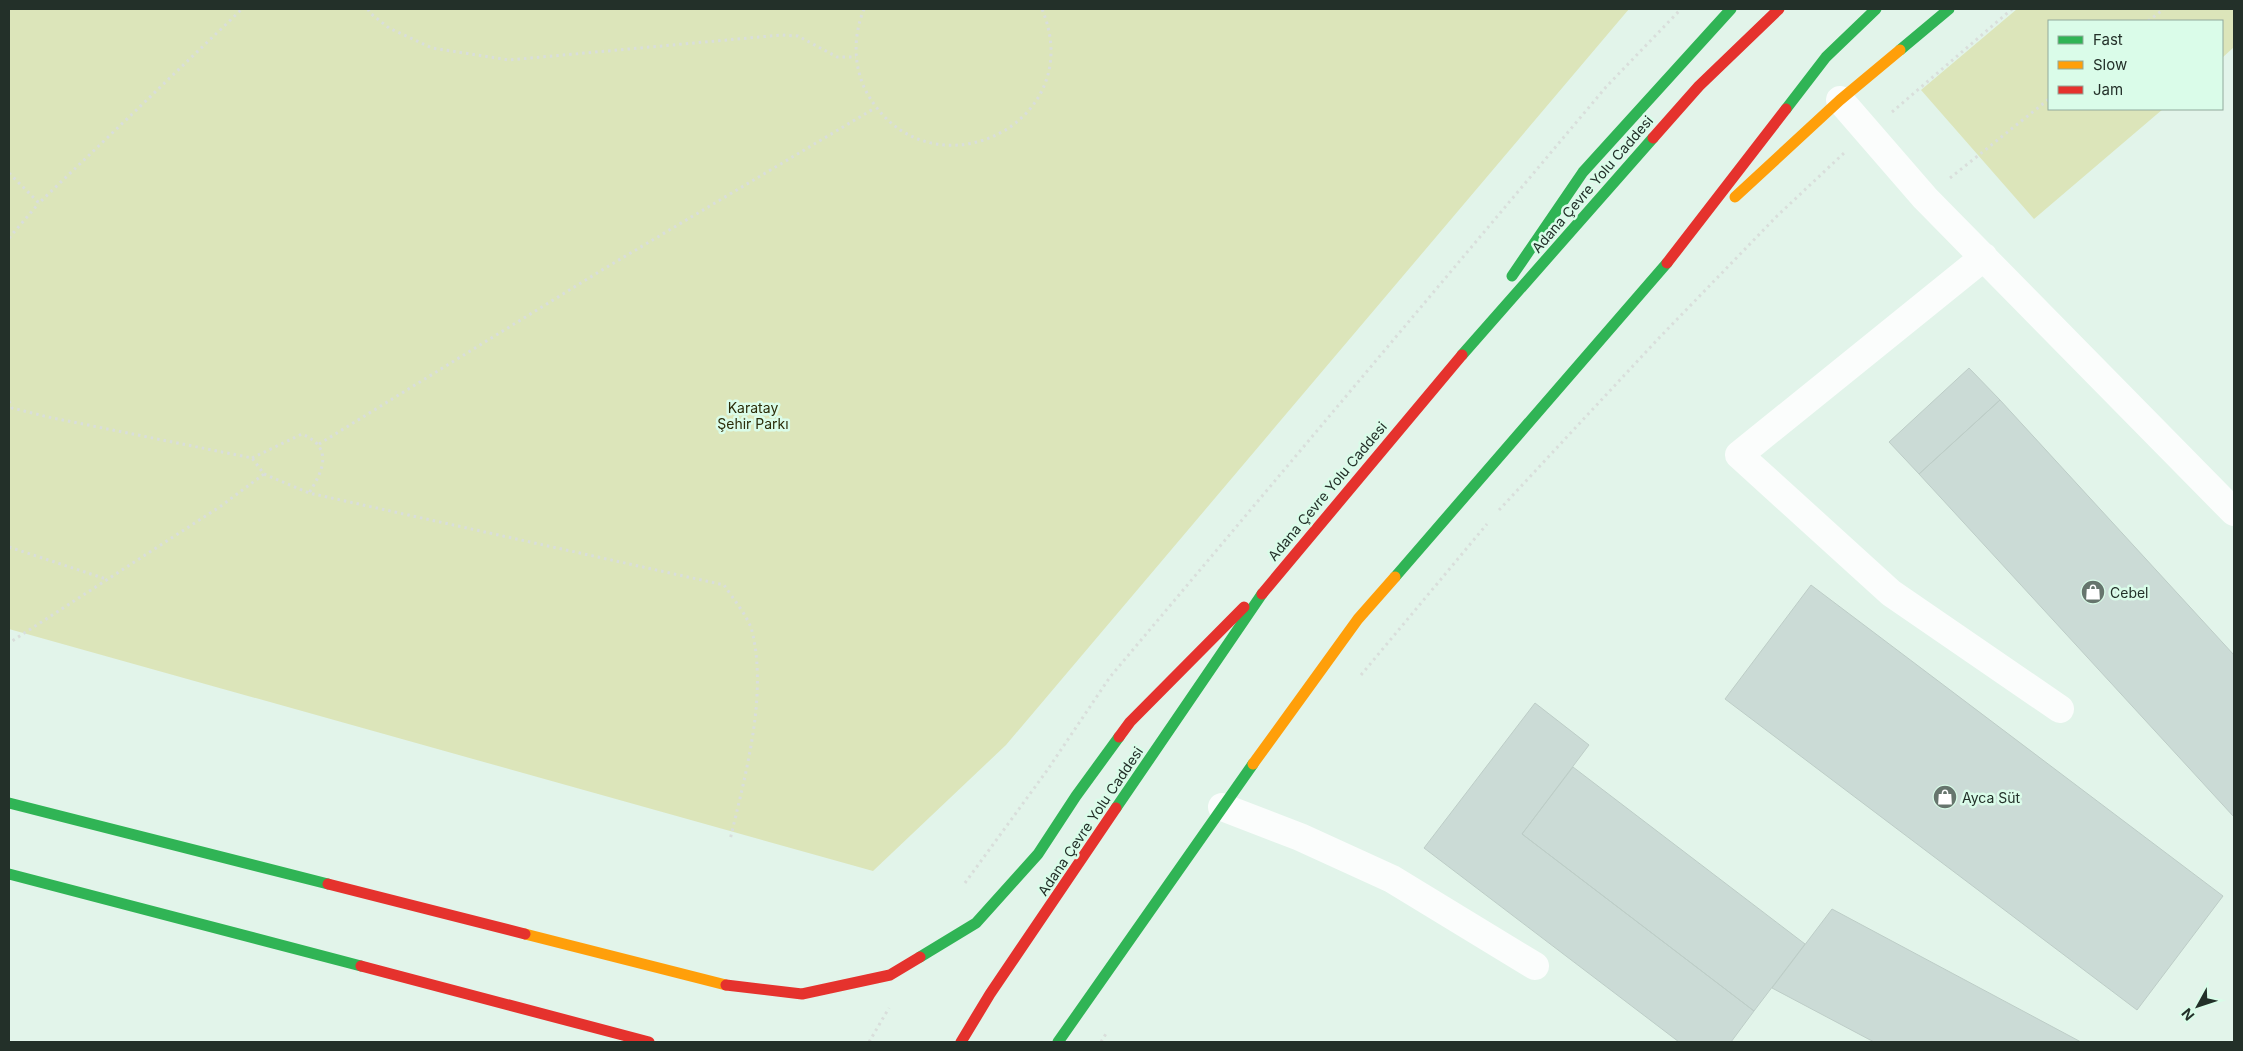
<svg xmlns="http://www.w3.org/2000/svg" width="2243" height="1051" font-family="Inter,sans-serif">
<rect width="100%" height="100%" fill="#e2f4ea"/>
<!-- green -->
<path fill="#dce5ba" d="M9 9H1629L1006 745 873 871 9 629Z
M2017 9H2234V47L2222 58V21H2049V109H2163L2034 219 1921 90Z"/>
<!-- building -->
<path fill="#cbdbd6" stroke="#bdcdc7" d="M1969 368 2000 400 1919 474 1889 442Z
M2000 400 2234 655V817L1919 474Z
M1811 585 2223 896 2137 1010 1725 699Z
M1535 703 1589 745 1522 834 1754 1011 1731 1042H1679L1424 848Z
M1573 767 1805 944 1754 1011 1522 834Z
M1832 909 2081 1042H1874L1772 988Z"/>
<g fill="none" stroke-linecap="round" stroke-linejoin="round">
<!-- path -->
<path stroke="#d9dedb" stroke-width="3" stroke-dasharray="2.5 4" stroke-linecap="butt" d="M368 9 370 13 389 28 432 48 509 60 781 35 798 36 837 57H856
M864 9C853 36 853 67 867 93 927 201 1091 126 1042 9
M2148 21 2164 9
M1892 112 2012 9
M9 173 39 203 242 9
M1950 178 2049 99
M9 238 39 203
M9 401 12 408 48 417 252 458 264 474 221 506 9 643
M319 444 602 270 875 108
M252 458 302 434C333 447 324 470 309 493
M264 474 309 493 724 585C732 597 749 618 752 631 768 696 745 776 730 840
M1499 510 1658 339 1777 216 1844 153
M9 547 106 579
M1361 675 1487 524
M965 883 1046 772 1110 677 1606 87 1681 9
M869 1042 889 1008
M1101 1042 1107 1032"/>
<!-- street -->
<path stroke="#fbfdfc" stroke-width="28" d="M1840 100 1925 198 2234 512
M1984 257 1739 455 1891 593 2060 709
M1222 807 1300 837 1392 879 1535 966"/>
<!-- fast -->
<path stroke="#30b455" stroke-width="11" d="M1900 50 1949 9
M1786 109 1826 57 1876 9
M1512 276 1583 172 1731 9
M1462 355 1653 138
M1395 577 1667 263
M9 803 328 884
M1116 808 1262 594
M9 874 361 966
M920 957 976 923 1038 854 1076 796 1119 737
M1058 1042 1253 764"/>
<!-- slow -->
<path stroke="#ff9f0a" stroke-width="11" d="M1735 197 1840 100 1900 50
M1253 764 1358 619 1395 577
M525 934 726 985"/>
<!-- jam -->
<path stroke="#e5322d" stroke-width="11" d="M1653 138 1699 86 1779 9
M1667 263 1786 109
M1262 594 1462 355
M1119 737 1130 722 1244 607
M328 884 525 934
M361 966 649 1042
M726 985 802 994 890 975 920 957
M961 1042 990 994 1116 808"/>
</g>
<!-- icons -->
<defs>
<g id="shop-disc" transform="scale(1.25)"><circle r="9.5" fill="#66756d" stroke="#dafce9"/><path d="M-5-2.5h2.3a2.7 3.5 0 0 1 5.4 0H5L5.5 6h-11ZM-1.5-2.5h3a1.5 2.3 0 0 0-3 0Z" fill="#fff"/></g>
</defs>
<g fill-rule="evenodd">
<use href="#shop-disc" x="2093" y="592"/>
<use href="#shop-disc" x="1945" y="797"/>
</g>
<g text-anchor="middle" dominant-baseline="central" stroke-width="5" stroke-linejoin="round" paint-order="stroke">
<!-- street labels -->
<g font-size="14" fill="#233029" stroke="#dafce9">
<text transform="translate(1592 184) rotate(-49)">Adana Çevre Yolu Caddesi</text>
<text transform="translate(1327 491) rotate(-50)">Adana Çevre Yolu Caddesi</text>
<text transform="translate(1090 821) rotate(-56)">Adana Çevre Yolu Caddesi</text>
</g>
<!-- park labels -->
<g font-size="14" fill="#2c2c09" stroke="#dafce9">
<text x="753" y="407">Karatay<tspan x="753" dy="16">Şehir Parkı</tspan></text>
</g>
<!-- poi labels -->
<g font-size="14" fill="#233029" stroke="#dafce9" text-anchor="start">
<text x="2110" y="592">Cebel</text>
<text x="1962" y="797">Ayca Süt</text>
</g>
</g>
<!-- border -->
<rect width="2243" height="1051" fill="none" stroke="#233029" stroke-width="20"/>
<!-- legend -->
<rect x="2048" y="20" width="175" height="90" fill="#dafce9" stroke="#91aa9c"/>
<rect x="2058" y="36" width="25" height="8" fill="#30b455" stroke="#91aa9c"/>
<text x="2093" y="45" font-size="15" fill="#233029">Fast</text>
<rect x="2058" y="61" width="25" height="8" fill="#ff9f0a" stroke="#91aa9c"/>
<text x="2093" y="70" font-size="15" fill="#233029">Slow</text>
<rect x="2058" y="86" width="25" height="8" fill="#e5322d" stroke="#91aa9c"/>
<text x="2093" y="95" font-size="15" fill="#233029">Jam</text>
<!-- north arrow -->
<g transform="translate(2198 1006) rotate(230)" stroke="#dafce9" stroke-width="4" paint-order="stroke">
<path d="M0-4L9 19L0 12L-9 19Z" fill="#233029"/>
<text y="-8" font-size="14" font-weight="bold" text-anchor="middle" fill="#233029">N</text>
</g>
</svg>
